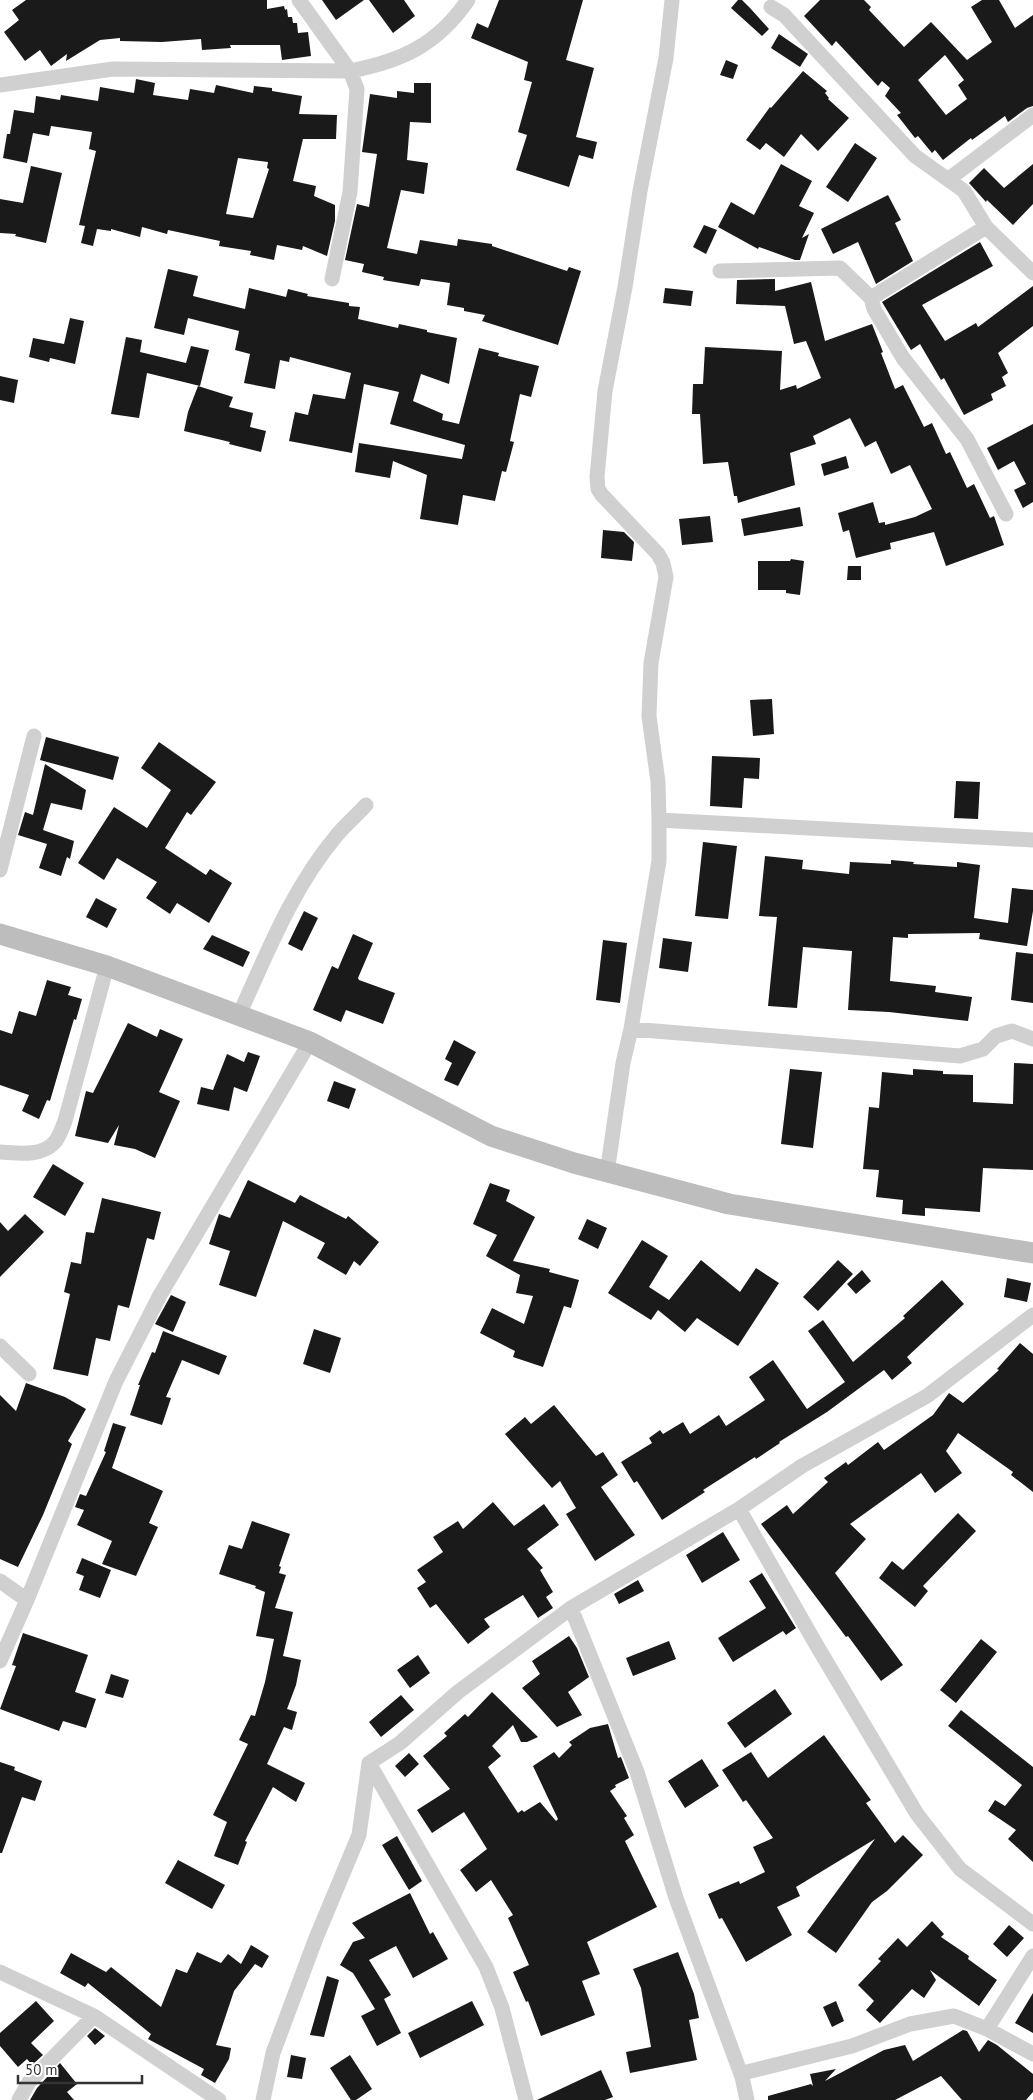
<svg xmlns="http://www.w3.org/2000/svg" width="1033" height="2100" font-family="'PT Sans',sans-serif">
<rect width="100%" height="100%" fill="#fff"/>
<!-- building -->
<path fill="#1a1a1a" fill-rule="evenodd" d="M26 0H267V9L284 6 285 10 287 9 288 17H292L293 23H297L298 33 308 32 311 56 282 60 280 45H230L231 48 202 50 201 39 162 42 120 41V38L100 40 66 61 67 54 51 66 40 50 25 61 4 32 19 20 12 10Z
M322 0H364L336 20Z
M369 0H404L415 16 393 33Z
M499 0H583L566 60 594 68 576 137 597 142 593 159 579 155 569 187 516 170 527 135 518 132 532 82 524 80 528 62 471 38 477 23 488 28Z
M738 0H742L750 8 769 29 762 36 731 8Z
M820 0H864L871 7 869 10 904 47 931 22 967 60 992 42 971 7 982 0H999L1015 28 1033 15V106L1027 108 1008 122 1005 116 972 140 971 138 943 160 935 150 932 153 918 136 915 138 897 115 901 113 885 96 890 88 882 81 878 86 836 41 832 46 804 16ZM945 55 964 80 958 85 967 99 946 115 918 80Z
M779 34 808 54 800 67 771 48Z
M726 60 738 65 733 79 720 75Z
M803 71 827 91 825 93 829 98 828 99 849 118 818 151 801 134 784 157 766 143 760 150 746 140 770 107 771 108Z
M136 79 155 83 153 95 188 100 190 89 214 93 216 85 253 93 254 86 272 88V91L302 96 299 114 337 115 336 139H303L293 181 316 186 314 196 335 205V221L327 256 303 246 302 250 277 245 274 260 250 255 251 251 219 246 220 241 168 230 167 234 142 227 140 237 111 229V231L97 229 93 246 81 243 85 226 79 225 96 151 89 149 92 132 51 126 49 136 33 133 27 163 3 158 7 134H10L14 110 34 113 36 96 60 100 61 95 98 101 100 87 134 93ZM238 158 268 162 267 168 269 169 253 218 226 214Z
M414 83H431V123L410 122 407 160 428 163 424 194 401 190 387 248 417 254 420 240 457 246 458 239 492 244V246L567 271 569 267 581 271 558 345 482 321 485 315 464 311V308L447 305 450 283 421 279 419 286 383 280 384 277 362 272 364 264 345 260 357 204 369 207 377 154 362 152 370 94 397 98V91L414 93Z
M855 143 877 158 848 202 826 187Z
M781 164 812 181 799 206 814 213 802 238 809 234 800 260H795L759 247 758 249 718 227 731 202 754 215Z
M1033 164V204L1013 225 987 200 986 202 969 183 984 168 1004 188Z
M31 166 62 173 46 243 15 236 16 234 0 233V199L23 203Z
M888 195 901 220 895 223 913 261 876 284 858 242 833 254 821 229Z
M704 225 717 230 706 254 693 247Z
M980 242 993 266 922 305 945 341 976 323 978 327 1033 286V326L998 353 1008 373 1002 377 1006 386 991 394 993 400 964 415 944 378 941 380 920 344 911 350 882 302Z
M168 269 198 276 193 296 245 309 249 288 286 297 288 289 308 294 307 296 349 303V306L360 307 358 319 398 328 399 324 427 330V332L457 338 449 384 421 374 413 401 443 414 442 420 459 424 479 348 499 353 498 356 539 366 531 397 520 394 510 441 514 442 506 472 502 471 495 501 463 495 458 525 420 519 427 475 393 461 390 478 355 472 359 443 462 459 465 445 390 424 399 392 364 384 352 453 289 441 295 412 308 415 313 394 345 399 351 373 290 357 289 362 280 360 275 389 244 383 250 354 235 350 239 331 188 318 184 335 154 328Z
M775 279V291L811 282 825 341 872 324 883 352 881 353 895 389 903 385 924 427 932 423 946 454 950 452 967 488 974 484 990 518 994 516 1004 545 946 566 934 532 890 543 891 549 856 558 849 530 843 532 838 513 873 502 879 523 885 522V525L915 517 932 509 910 465 891 474 876 441 865 447 850 418 813 436 816 444 790 453 795 485 738 503 737 496H734L728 462 703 464 700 414H692L693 384H703L705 347 782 351 780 390 796 385 797 389 821 378 806 341 794 344 785 306 736 304 737 280Z
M665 288 693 291 691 306 663 303Z
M70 318 84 321 75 364 50 358 49 362 29 357 33 338 64 344Z
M126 337 142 340 140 352 186 363 191 346 209 350 200 386 147 373 139 418 111 414Z
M0 376 18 380 14 403 0 400Z
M198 386 233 397 229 407 253 413 250 427 266 431 261 452 229 444 230 442 184 431 188 412Z
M1033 424V502L1023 508 1014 490 1026 484 1014 461 998 470 987 448Z
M846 456 849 468 824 476 821 464Z
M800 507 803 526 744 536 741 519Z
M710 516 713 542 682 545 679 519Z
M603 530 624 532 634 542 632 561 601 558Z
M791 559 804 561 800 595 786 593V590H758V561H790Z
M848 566H861V580H847Z
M772 699 774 734 753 736 750 700Z
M46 737 119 757 113 780 40 760Z
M159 742 216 782 191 815 187 812 165 848 206 875 210 869 232 883 209 923 177 903 170 914 146 898 157 882 117 858 104 880 78 863 114 807 147 828 171 790 141 768Z
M712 756 760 758 759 779 744 778 742 808 710 806Z
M45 764 86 790 82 810 51 803 43 830 74 841 70 859 67 857 61 876 39 868 47 844 18 835 25 812 33 815Z
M956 781 980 782 978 819 954 818Z
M703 842 737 846 728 919 695 916Z
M765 856 803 860 802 869 849 874 850 862 891 864V860L914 862 913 864 957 867V862L980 865 974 918 1008 923 1012 888 1033 890V911L1027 946 979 939 980 933 908 934V938L893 937 890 981 936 986 935 992 972 997 968 1021 889 1012 848 1010 852 951 803 947 797 1008 768 1006 777 917 759 916Z
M96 898 117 909 107 928 86 917Z
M304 911 318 918 302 951 288 944Z
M353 934 373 943 358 978 359 980 395 993 383 1024 346 1010 341 1022 313 1010 332 966 338 969Z
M212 935 250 952 243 967 203 949Z
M663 938 692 942 688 972 659 968Z
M603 940 627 943 620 1003 596 1000Z
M1016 952 1033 954V1003L1011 1000Z
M47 980 71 987 68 995 82 999 76 1020 74 1019 50 1101 47 1100 39 1119 22 1111 29 1095 0 1085V1030L12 1034 19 1011 36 1016Z
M128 1023 157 1037 160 1029 183 1039 159 1092 180 1101 155 1158 135 1149 114 1145 119 1125 108 1143 75 1136 86 1091 93 1093Z
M454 1040 476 1052 458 1086 444 1080 452 1063 445 1059Z
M248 1052 260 1056 247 1092 234 1087 229 1111 197 1104 201 1087 213 1090 227 1054 244 1062Z
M1014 1063 1033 1064V1170L983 1168 980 1212 925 1208V1216L902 1214 903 1200 876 1197 879 1170 863 1169 869 1107 879 1108 882 1072 913 1075V1069L943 1071V1074L973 1075V1102L1013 1104Z
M790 1069 822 1072 813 1148 781 1144Z
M334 1081 356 1089 349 1109 327 1101Z
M53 1164 84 1183 65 1216 33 1197Z
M248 1180 295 1203 300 1195 346 1219 348 1216 379 1242 360 1266 354 1261 346 1275 317 1258 325 1243 283 1221 256 1297 219 1285 230 1251 209 1244 219 1214 230 1218Z
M490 1183 510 1190 506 1201 535 1217 513 1261 550 1269 549 1272 579 1280 571 1308 564 1306 543 1367 513 1357 515 1351 480 1333 492 1308 524 1324 533 1296 516 1293 520 1275 486 1256 497 1235 473 1224Z
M102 1198 161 1212 154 1240 147 1238 129 1308 118 1305 110 1341 96 1338 88 1376 53 1369 70 1294 64 1292 71 1262 81 1264 86 1232 94 1233Z
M25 1214 44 1232 0 1277V1222L8 1231Z
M587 1219 607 1228 598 1249 578 1239Z
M642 1240 668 1256 649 1287 669 1300 701 1260 740 1292 756 1268 779 1283 738 1346 697 1318 685 1332 658 1310 651 1320 608 1293Z
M838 1260 853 1274 818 1311 803 1297Z
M862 1270 871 1281 856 1294 847 1284Z
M1007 1278 1031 1283 1027 1302 1004 1297Z
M942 1280 964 1304 907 1357 912 1363 892 1380 884 1370 827 1412 779 1442 780 1443 756 1459 755 1457 703 1490 705 1492 662 1520 637 1481 634 1483 621 1462 652 1443 649 1438 660 1430 663 1434 683 1422 690 1434 719 1415 726 1426 765 1400 749 1377 773 1360 807 1409 845 1382 808 1331 823 1320 853 1362 905 1318 903 1316Z
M171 1295 186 1302 173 1332 155 1324Z
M314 1329 341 1338 330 1373 303 1364Z
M163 1331 227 1356 219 1375 182 1360 166 1397 171 1398 162 1425 130 1415 140 1385H138L152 1352 155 1353Z
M1020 1343 1033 1354V1492L1011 1475 1013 1472 958 1433 946 1451 962 1473 935 1493 921 1473 850 1524 866 1539 835 1573 903 1665 881 1681 848 1636 846 1637 761 1524 787 1505 793 1514 828 1482 824 1478 846 1462 848 1465 878 1442 884 1450 933 1415 949 1393 963 1403 999 1370 997 1369Z
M26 1383 65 1397 86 1409 68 1441 72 1444 43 1515 18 1567 0 1559V1395L16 1411Z
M554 1405 596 1456 603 1452 618 1475 601 1487 635 1535 595 1561 566 1514 576 1508 560 1481 552 1488 505 1434 525 1417 531 1424Z
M113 1423 126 1427 112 1468 163 1491 149 1523 158 1527 136 1576 102 1564 112 1541 77 1525 84 1510 75 1507 80 1494 86 1496 106 1452 104 1451Z
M493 1502 514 1526 544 1504 559 1525 527 1549 543 1568 540 1570 553 1592 546 1597 553 1608 538 1618 523 1595 484 1619 490 1627 468 1644 436 1604 430 1608 417 1588 426 1582 417 1570 443 1552 433 1537 458 1521 463 1529Z
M958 1513 976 1531 923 1586 928 1591 915 1607 879 1578 892 1561 903 1570Z
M252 1521 290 1534 279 1566 281 1567 279 1573 286 1575 275 1608 293 1612 283 1656 301 1660 296 1685 287 1709 297 1712 292 1730 284 1727 267 1764 305 1783 296 1802 273 1787 245 1841 247 1842 238 1865 214 1856 227 1822 213 1815 248 1744 239 1740 251 1715 255 1716 265 1682 274 1639 256 1636 265 1592 255 1588 256 1586 219 1574 229 1545 242 1549Z
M723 1532 740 1560 702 1583 686 1555Z
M82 1558 111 1570 100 1598 79 1590 84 1576 76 1573Z
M762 1573 796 1628 786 1635 783 1631 733 1662 718 1638 766 1608 749 1581Z
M638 1580 644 1591 619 1604 614 1594Z
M23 1633 88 1655 75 1692 96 1699 86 1728 63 1721 59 1731 0 1709 16 1666 12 1665Z
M569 1636 577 1648 589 1677 568 1692 582 1715 557 1727 522 1688 540 1674 532 1661Z
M981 1639 997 1652 956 1703 940 1690Z
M669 1641 676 1659 633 1676 626 1658Z
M418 1655 430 1673 410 1688 397 1670Z
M111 1674 129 1680 123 1698 105 1693Z
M775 1689 792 1714 745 1748 727 1723Z
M492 1692 538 1737 527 1742H521L513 1725 492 1746 501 1756 488 1767 518 1813 522 1810 524 1812 540 1802 556 1821 558 1819 533 1766 554 1752 559 1758 572 1745 569 1742 590 1728 608 1724 618 1758 621 1757 629 1778 615 1785 616 1787 610 1791 627 1816 624 1818 634 1835 625 1841 657 1907 587 1942 600 1974 582 1981 595 2015 541 2036 528 2001 526 2002 513 1972 529 1965 508 1918 513 1915 491 1880 476 1892 460 1870 487 1849 464 1812 432 1833 417 1810 450 1789 423 1756 447 1736 444 1733 465 1714 468 1717Z
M401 1695 414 1710 381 1737 369 1722Z
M961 1710 1033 1767V1862L1008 1839 1016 1830 988 1811 995 1800 1005 1806 1022 1785 948 1726Z
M824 1735 871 1800 866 1803 895 1843 903 1835 923 1855 887 1891 872 1902 836 1953 807 1932 875 1839 796 1887 800 1896 777 1907 792 1935 746 1962 722 1918 719 1919 708 1894 739 1881 740 1884 765 1872 753 1847 773 1838 746 1800 743 1802 722 1770 751 1752 768 1778Z
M409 1753 419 1764 405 1777 395 1766Z
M702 1759 719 1786 685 1808 668 1781Z
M0 1762 15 1767 14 1770 42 1781 35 1801 22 1797 2 1853H0Z
M397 1836 422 1881 409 1890 382 1845Z
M178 1860 225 1885 212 1909 165 1883Z
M410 1893 430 1934 433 1932 448 1959 413 1978 396 1946 369 1960 391 1995 384 1999 401 2033 377 2046 361 2016 375 2009 353 1973 340 1965 353 1942 365 1938 352 1923Z
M932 1921 944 1934 941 1937 969 1956 968 1959 997 1980 979 2006 930 1970 936 1980 924 1998 912 1989 880 2023 866 2010 874 2001 858 1985 881 1961 878 1959 898 1938 907 1947Z
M1009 1925 1024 1938 1007 1957 993 1944Z
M251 1945 269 1956 262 1968 255 1964 234 1991 216 2045 231 2048 229 2059 215 2083 201 2075 204 2069 148 2039 151 2034 88 1983 85 1987 60 1973 71 1953 106 1972 111 1967 161 2007 176 1969 187 1973 197 1952 221 1963 228 1954 241 1964Z
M678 1952 694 1994 699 2018 689 2020 697 2060 630 2073 626 2052 651 2047 641 1988 633 1969Z
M327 1976 339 1980 324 2037 310 2035Z
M1033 1993V2033L1015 2023Z
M36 2001 54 2021 31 2043 43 2055 32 2065 27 2059 18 2067 0 2046V2033Z
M472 2001 484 2025 420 2058 408 2033Z
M836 2001 844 2021 832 2027 823 2007Z
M95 2028 105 2036 95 2045 87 2036Z
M963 2030 967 2031 979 2052 988 2040 997 2045 1033 2074V2092L1026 2100H962L941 2076 895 2100H768V2096L811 2084 813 2086 810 2074 836 2069 825 2081 884 2050 905 2045 913 2061Z
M291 2055 306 2058 302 2079 287 2077Z
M350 2055 372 2089 356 2100H351L330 2068Z
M60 2063 77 2084 67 2092 74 2100H30L37 2088Z
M601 2070 613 2097 605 2100H537Z"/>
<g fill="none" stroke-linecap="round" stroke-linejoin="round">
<!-- street -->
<path stroke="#d0d0d0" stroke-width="15" d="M299 0 350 71 357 89 350 192 332 279
M771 7 784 15 915 156 964 191 986 227 1033 273
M0 85 113 69 350 71C402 61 437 45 468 0
M949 179 1033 115
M720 271 840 268 871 298 874 309 903 358 967 439 1006 514
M871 298 986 227
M659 820 658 782 649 716 651 663 666 577 663 563 658 554 602 495 598 489 597 477 605 391 625 287 640 191 666 58 672 0
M0 870 34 736
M239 1015C267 953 293 887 337 835 346 824 357 815 366 805
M631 1029 960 1056 983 1049 996 1036 1012 1031 1033 1039
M0 1152C18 1153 40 1157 54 1143 59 1138 62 1128 65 1121L107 966
M607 1173 623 1063 631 1029 659 861V820L1033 840
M0 1346 29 1374
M739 1509 817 1646 917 1814 960 1869 1033 1924
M0 1581 27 1600
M571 1608 637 1772 676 1898 742 2077 747 2100
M0 1661 27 1600 116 1381 160 1295 310 1042
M369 1763 486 1967 502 2008 526 2100
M0 1972 94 2016 219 2100
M987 2029 1033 1956
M742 2077 747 2072 852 2046 910 2024 954 2016 987 2029 1033 2054
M19 2100 29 2082 94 2016
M263 2100 273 2053 316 1938 359 1835 369 1763 400 1743 458 1692 571 1608 739 1509 802 1466 927 1396 1033 1315"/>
<!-- secondary -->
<path stroke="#bdbdbd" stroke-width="21" d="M0 934 107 966 310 1042 491 1136 574 1163 729 1204 1033 1253"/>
</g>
<!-- scale -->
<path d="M18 2075v8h124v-8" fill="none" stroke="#333333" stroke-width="2.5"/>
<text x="25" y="2075" font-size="15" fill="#333333" stroke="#ffffff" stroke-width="4" paint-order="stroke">50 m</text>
</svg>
